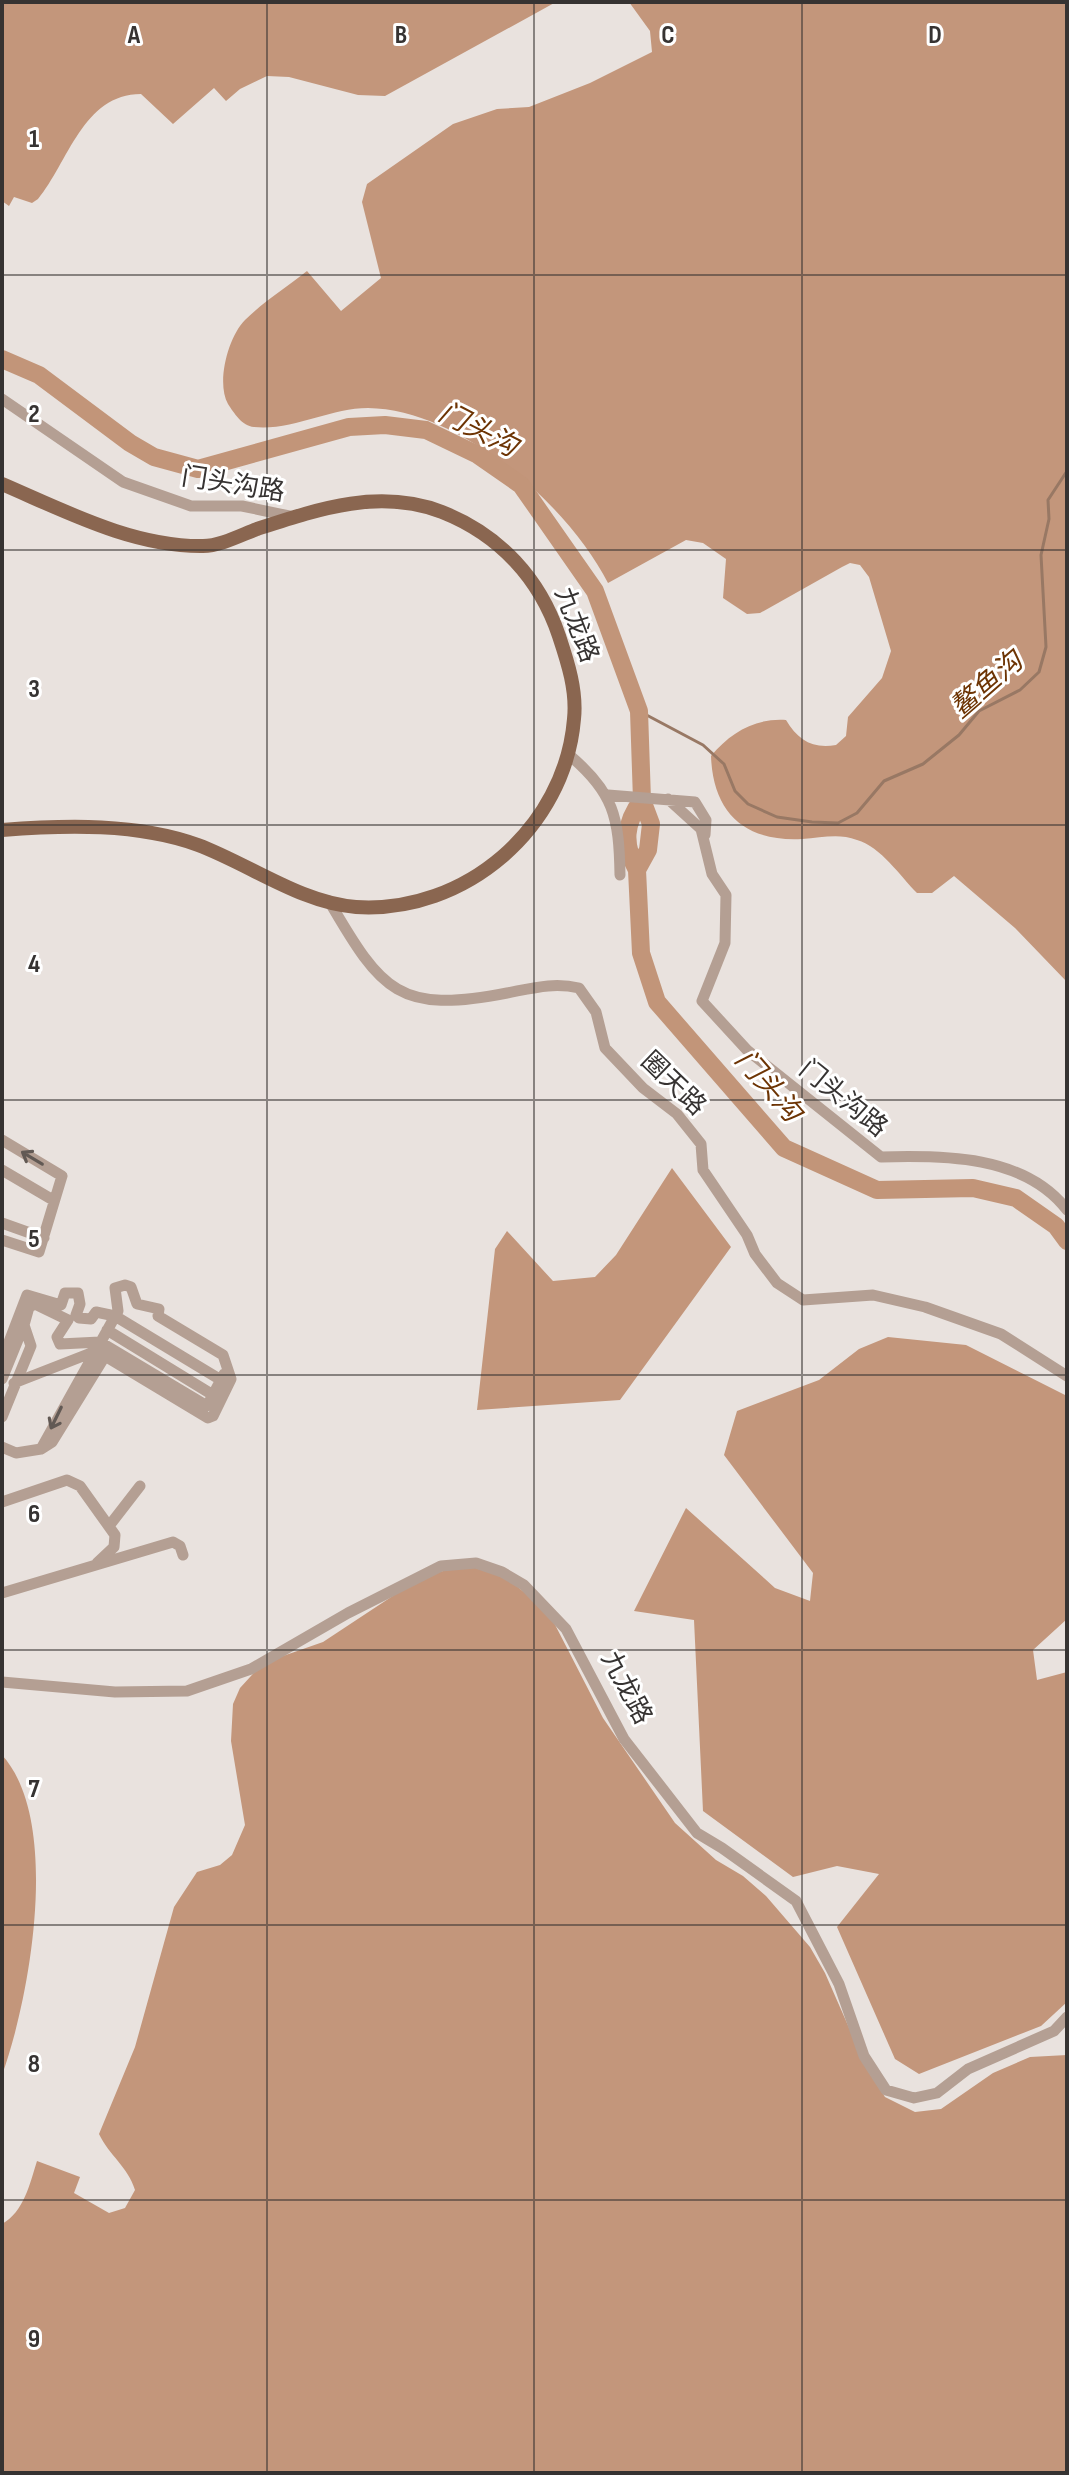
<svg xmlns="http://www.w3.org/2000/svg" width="1069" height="2475" font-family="'Sofia Sans Condensed','Noto Sans SC',sans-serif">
<rect width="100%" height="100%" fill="#e9e2de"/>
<!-- forest -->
<path fill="#c3967b" d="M2 2H556L385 96 358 95 289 77 267 76 240 89 226 101 214 88 173 124 141 94C83 94 68 163 38 199L32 203 14 197 9 206 2 201Z
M629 2H1067V982L1015 928 954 876 932 893H917C900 876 881 847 857 840 838 833 822 838 802 839 745 842 713 813 711 756 731 732 755 718 786 720 798 740 812 749 836 745L846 736 848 717 882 678 891 651 869 577 860 565 850 563 842 567 760 613 747 614 723 598 726 559 703 543 686 540 608 583C568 505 460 409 368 408 330 408 292 431 254 427 242 426 234 413 228 404 216 383 228 337 245 320 263 302 287 287 307 271L341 311 381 278 362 202 367 184 453 124 497 109 529 107 590 83 652 52 650 31Z
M672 1168 731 1247 620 1400 477 1410 495 1249 507 1231 553 1281 595 1277 616 1255Z
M888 1337 966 1345 1067 1396V1619L1033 1650 1037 1680 1067 1672V2002L1041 2026 919 2074 895 2059 837 1927 879 1874 837 1866 793 1877 703 1811 694 1620 634 1611 686 1508 775 1588 810 1601 813 1573 724 1455 737 1411 819 1380 859 1349Z
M489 1563 549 1613 603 1718 675 1823 716 1860 743 1876 766 1896 810 1947 825 1973 868 2071 885 2097 915 2112 941 2109 993 2073 1030 2057 1067 2055V2473H2V2224C24 2212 30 2183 37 2161L80 2177 74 2193 109 2213 125 2208 135 2190C128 2167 109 2155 99 2134L135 2047 174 1907 197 1872 220 1865 232 1855 245 1825 231 1741 233 1704 240 1688 263 1663 323 1642 426 1574Z
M2 1755C62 1821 30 1998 2 2075Z"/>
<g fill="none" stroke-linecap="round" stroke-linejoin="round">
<!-- stream -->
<path stroke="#987864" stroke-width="3" d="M639 711 703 745 724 764 735 791 748 804 777 817 812 822 838 823 857 813 884 781 923 764 959 735 979 711 1020 690 1039 672 1046 647 1041 555 1049 519 1048 500 1067 471"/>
<!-- river -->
<path stroke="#c29579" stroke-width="18" d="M2 359 39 375 130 443 154 457 198 469 349 427 385 425 426 430 478 455 521 485 595 591 639 711 642 800 651 824 648 850 637 870 641 953 657 1002 784 1148 877 1190 973 1188 1016 1198 1056 1226 1067 1241
M637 870C623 844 624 824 642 800"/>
<!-- minor -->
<path stroke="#b49f93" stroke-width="11" d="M2 399 123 482 191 506H242L294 517
M568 754C614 792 619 817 620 875
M608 795 695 802 706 820 705 835
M668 799 701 829 712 874 726 895 725 943 702 1001 747 1050 881 1157C943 1155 1025 1155 1067 1210
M329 901C382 992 399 1014 507 993 533 988 554 982 579 988L596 1012 605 1048 643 1088 677 1114 701 1144 703 1170 747 1235 755 1254 777 1283 803 1300 873 1295 925 1307 1001 1334 1067 1376
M2 1140 62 1176 39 1252 2 1240
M2 1170 53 1200
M2 1223 44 1238
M24 1325 29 1307 35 1304 68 1320 57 1337 60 1344 100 1342 207 1406 224 1374
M107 1330 213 1395
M96 1351 105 1356 208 1418 213 1416 231 1379 223 1355 158 1316 159 1309 137 1304 131 1287 125 1285 115 1288 118 1311 41 1449 52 1442 105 1356
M2 1360 27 1295 61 1305 65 1293H78L80 1304 76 1315 79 1318 91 1319 96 1312 115 1316 221 1380
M14 1383 96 1351
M2 1417 31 1346 24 1325 2 1379
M2 1447 16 1453 41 1449
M2 1502 67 1480 80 1486 115 1535 114 1547 97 1563
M109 1526 140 1486
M2 1593 173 1542 180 1546 183 1555
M2 1682 115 1692 187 1691 251 1669 348 1613 441 1566 476 1563 502 1572 524 1585 566 1629 624 1739 697 1833 722 1848 796 1901 839 1984 864 2056 886 2090 914 2098 937 2093 968 2069 1054 2031 1067 2017"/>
<!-- major -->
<path stroke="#8a6650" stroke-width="14" d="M2 484C65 511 133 547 203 546 220 546 241 535 257 529 318 509 379 488 442 512 500 535 540 579 559 636 568 663 577 691 574 719 565 828 465 914 356 907 301 903 249 864 198 845 138 823 65 825 2 830"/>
</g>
<!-- one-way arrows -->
<defs><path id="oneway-shaft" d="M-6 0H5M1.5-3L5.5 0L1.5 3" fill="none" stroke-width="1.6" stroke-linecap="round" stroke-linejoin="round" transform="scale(2)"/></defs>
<g stroke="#625954">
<use href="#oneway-shaft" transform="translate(32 1158) rotate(-149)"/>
<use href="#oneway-shaft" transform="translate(56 1418) rotate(116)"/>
</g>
<!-- grid -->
<path fill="none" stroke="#363332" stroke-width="2" stroke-opacity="0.55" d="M267 2V2473M534 2V2473M802 2V2473M2 275H1067M2 550H1067M2 825H1067M2 1100H1067M2 1375H1067M2 1650H1067M2 1925H1067M2 2200H1067"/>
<g text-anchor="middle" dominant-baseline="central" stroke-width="6" stroke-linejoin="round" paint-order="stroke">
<!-- street labels -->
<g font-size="26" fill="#363332" stroke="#fff">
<text transform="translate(233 485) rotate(9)">门头沟路</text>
<text transform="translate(576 625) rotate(69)">九龙路</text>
<text transform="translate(673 1084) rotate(44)">圈天路</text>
<text transform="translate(843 1099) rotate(39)">门头沟路</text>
<text transform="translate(626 1688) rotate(62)">九龙路</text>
</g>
<!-- water labels -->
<g font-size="28" font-style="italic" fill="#6d3404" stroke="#fff">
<text transform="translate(478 430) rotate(27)">门头沟</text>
<text transform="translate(987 685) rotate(-41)">鳌鱼沟</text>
<text transform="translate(768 1086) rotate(49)">门头沟</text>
</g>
</g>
<g font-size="26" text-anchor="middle" font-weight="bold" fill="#363332" stroke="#fff" stroke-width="6" stroke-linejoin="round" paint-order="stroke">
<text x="134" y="43">A</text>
<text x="401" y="43">B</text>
<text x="668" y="43">C</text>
<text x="935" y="43">D</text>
<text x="34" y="147">1</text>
<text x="34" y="422">2</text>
<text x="34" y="697">3</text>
<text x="34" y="972">4</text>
<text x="34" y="1247">5</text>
<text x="34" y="1522">6</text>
<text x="34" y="1797">7</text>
<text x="34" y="2072">8</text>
<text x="34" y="2347">9</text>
</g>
<!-- border -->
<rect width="1069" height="2475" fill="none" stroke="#363332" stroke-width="8"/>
</svg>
